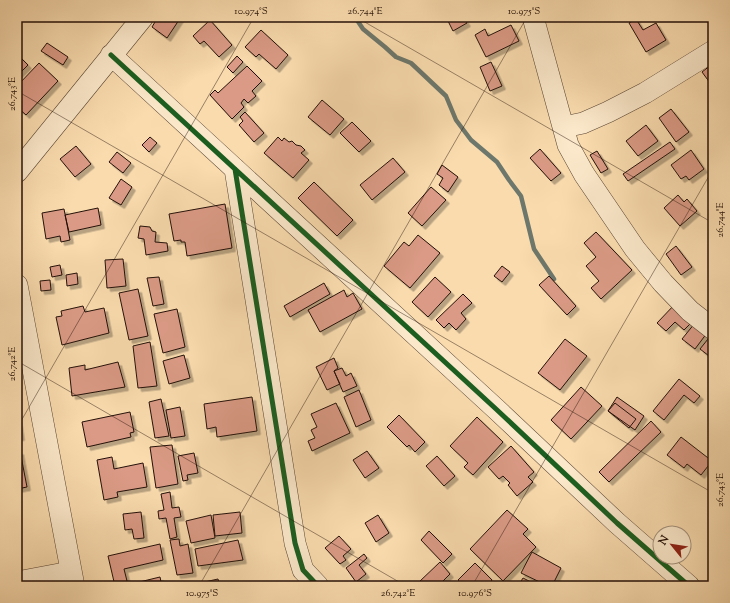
<svg xmlns="http://www.w3.org/2000/svg" width="730" height="603" font-family="'Sorts Mill Goudy',serif">
<defs>
<filter id="shadow"><feDropShadow dx="3.5" dy="3.5" stdDeviation="0" flood-color="#0004"/></filter>
</defs>
<rect width="100%" height="100%" fill="#f9dbae"/>
<filter id="stains"><feTurbulence type="fractalNoise" baseFrequency=".005" numOctaves="4"/><feColorMatrix values="0 0 0 0 .2 0 0 0 0 .09 0 0 0 0 .02 0 0 0 .5 -.17"/></filter>
<radialGradient id="worn" r=".72"><stop offset=".6" stop-color="#630" stop-opacity="0"/><stop offset="1" stop-color="#630" stop-opacity=".3"/></radialGradient>
<g fill="none" stroke-linecap="round" stroke-linejoin="round">
<!-- stream -->
<path stroke="#6d776b" stroke-width="4.5" d="M355 17 363 29 385 47 396 57 411 63 446 96 456 120 471 140 497 162 509 180 521 196 534 249 554 279"/>
</g>
<!-- building -->
<path fill="#da9a85" stroke="#241108" filter="url(#shadow)" d="M158 17H181L167 38 152 27Z
M446 17H463L467 23 453 31Z
M636 19 643 30 656 23 666 40 646 52 629 23Z
M210 20 232 45 219 57 204 41 200 44 193 36Z
M511 25 519 41 486 57 475 35 485 29 488 36Z
M261 30 288 55 276 69 259 54 256 57 245 47Z
M47 43 68 57 63 65 41 51Z
M17 54 28 65 17 76Z
M237 56 243 62 233 73 227 67Z
M491 62 502 86 490 91 480 67Z
M39 63 58 81 26 115 17 107V86Z
M711 65 713 68V87L702 72Z
M247 66 262 81 252 91 256 96 248 103 244 99 241 103 244 107 232 119 210 95 215 90 218 93Z
M322 100 344 119 330 135 308 117Z
M671 109 689 132 676 142 659 118Z
M245 112 264 133 254 142 239 125 243 121 240 117Z
M352 122 371 141 359 152 340 133Z
M646 125 658 141 638 156 626 141Z
M150 137 157 143 149 152 142 145Z
M278 137 282 141 284 138 289 142 292 141 296 145 301 146 305 150 301 153 309 160 293 178 264 153Z
M670 142 675 149 628 181 623 174Z
M76 146 91 164 75 177 60 159Z
M540 149 561 173 551 181 530 158Z
M691 150 704 169 689 180 686 176 681 179 671 165Z
M597 151 608 169 601 173 590 155Z
M117 152 131 163 123 173 109 162Z
M393 158 405 172 372 200 360 185Z
M442 165 458 177 448 192 439 185 443 178 437 174Z
M121 179 132 187 121 205 109 198Z
M314 182 353 220 337 236 298 198Z
M431 187 446 200 422 226 408 213Z
M678 195 684 202 687 199 697 211 680 226 664 208Z
M225 204 232 248 187 256 185 242H181V240L174 241 169 214Z
M98 208 101 225 69 232 65 215Z
M64 209 70 240 61 242 60 236 46 239 42 213Z
M140 226 150 227 152 231 156 232 155 242 167 243 168 251 146 255 144 239 138 238Z
M596 232 632 270 601 299 591 288 599 281 586 266 596 257 584 243Z
M418 235 440 253 410 288 384 266 404 242 409 246Z
M676 246 692 267 681 275 666 254Z
M123 259 126 286 107 288 105 260Z
M60 265 62 275 52 277 50 267Z
M502 266 510 272 502 282 494 276Z
M77 273 78 284 67 286 66 275Z
M549 276 576 306 567 315 539 285Z
M159 277 164 304 153 306 147 278Z
M435 277 451 292 428 317 412 302Z
M50 280 51 290 41 291 40 281Z
M324 283 330 294 290 317 284 306Z
M138 289 148 336 129 340 119 293Z
M344 290 347 297 353 293 362 309 320 332 308 310Z
M463 294 472 303 461 313 466 319 456 330 449 323 444 328 436 320Z
M676 303 694 320 684 330 675 322 666 331 657 323Z
M83 306 85 312 104 308 109 333 62 345 56 317 62 316 61 311Z
M177 309 185 347 163 353 154 314Z
M695 323 707 333 695 349 682 339Z
M565 339 587 356 560 390 538 373Z
M708 339 713 343V359L700 349Z
M150 342 157 386 138 388 133 346Z
M184 355 190 378 169 384 163 361Z
M334 358 338 368 334 371 340 384 327 390 316 367Z
M118 362 125 387 72 396 69 368 85 365V370Z
M342 368 346 376 351 373 357 386 343 392 334 371Z
M679 379 700 396 694 403 684 395 664 420 653 411Z
M581 387 602 406 571 439 551 420Z
M359 390 371 420 356 427 344 397Z
M252 397 257 431 217 437 216 427 207 429 204 404Z
M617 397 644 416 635 430 608 411Z
M161 399 169 436 155 438 149 402Z
M336 403 350 433 312 451 308 441 315 438 311 430 317 427 311 414Z
M615 403 636 419 629 428 608 411Z
M180 407 185 436 171 438 166 410Z
M17 411 21 437H17Z
M130 412 134 432 130 433 131 437 87 447 82 422Z
M399 415 425 442 415 452 409 445 407 447 387 427Z
M477 417 503 442 473 475 464 467 468 463 450 446Z
M651 421 661 432 609 482 599 472Z
M681 437 712 461 701 475 687 464 684 468 667 455Z
M172 445 178 484 156 488 150 447Z
M511 446 534 472 528 477 533 482 517 496 508 485 510 483 503 476 499 479 488 467Z
M20 451 27 487 17 489V452Z
M367 451 379 468 365 478 353 460Z
M194 453 198 473 187 475 188 480 183 481 178 456Z
M437 456 455 476 444 486 426 466Z
M112 457 114 469 143 463 147 487 117 492 118 497 104 500 97 460Z
M170 492 172 508 179 507 181 517 174 518 177 537 170 539 166 518 159 519 158 511 164 510 161 494Z
M507 510 528 529 523 534 536 547 503 581 470 549Z
M141 512 144 538 134 539 132 529 125 530 123 514Z
M240 512 242 533 215 536 213 515Z
M211 515 215 538 191 543 186 521Z
M378 515 389 533 376 542 365 523Z
M429 531 452 554 443 563 421 540Z
M339 536 351 549 343 556 346 560 340 564 325 548Z
M179 539 180 546 188 544 193 573 177 575 170 540Z
M238 540 243 560 198 566 195 549Z
M160 544 163 560 124 569 128 585 115 586 108 556Z
M532 552 561 568 552 586H548L521 573Z
M364 554 367 558 359 565 366 574 356 582 346 568Z
M440 562 450 574 438 586H422L419 582Z
M475 563 492 580 487 586H464L458 580Z
M160 577 162 586H132L131 584Z
M523 578 533 583 531 586H518Z
M218 579 220 586H200V583Z"/>
<g fill="none" stroke-linecap="round" stroke-linejoin="round">
<!-- minor casing -->
<g stroke="#594432" stroke-width="22">
<path id="minor" d="M533 17 568 145 584 174 635 249 663 283 690 311 713 329
M111 55 496 409 617 523 689 586
M564 127 583 123 608 112 645 93 713 51
M235 169 295 543 303 570 318 586
M17 172 143 17
M17 285 74 586
M17 582 70 572"/>
</g>
<!-- minor -->
<use href="#minor" stroke="#fbe8ca" stroke-width="21"/>
<!-- cycleway casing -->
<g stroke="#fbe8ca" stroke-width="8">
<path id="cycleway" d="M111 55 496 409 617 523 689 586
M235 169 295 543 303 570 318 586"/>
</g>
<!-- cycleway -->
<use href="#cycleway" stroke="#1b5e20" stroke-width="5"/>
</g>
<!-- ticks -->
<path fill="none" stroke="#241108" stroke-width="1" stroke-opacity="0.45" d="M356 17 713 223M17 91 713 493M17 361 406 586M17 428 254 17M199 586 527 17M472 586 713 169"/>
<!-- margin -->
<rect width="730" height="603" fill="none" stroke="#f9dbae" stroke-width="44"/>
<!-- north arrow -->
<g transform="translate(672 545) rotate(300)"><circle r="19" fill="#fbe8ca" stroke="#a5927c"/>
<path d="M0-3L7 15L0 10L-7 15Z" fill="#8f2418"/>
<text y="-6" font-size="11" font-weight="bold" text-anchor="middle" fill="#241108">N</text>
</g>
<rect x="22" y="22" width="686" height="559" fill="none" stroke="#241108" stroke-width="1.5"/>
<g font-size="10" text-anchor="middle" fill="#241108">
<text x="251" y="14">10.974°S</text>
<text x="365" y="14">26.744°E</text>
<text x="524" y="14">10.975°S</text>
<text transform="translate(11 94) rotate(-90)" y="4">26.743°E</text>
<text transform="translate(719 220) rotate(-90)" y="4">26.744°E</text>
<text transform="translate(11 364) rotate(-90)" y="4">26.742°E</text>
<text transform="translate(719 490) rotate(-90)" y="4">26.743°E</text>
<text x="202" y="596">10.975°S</text>
<text x="398" y="596">26.742°E</text>
<text x="475" y="596">10.976°S</text>
</g>
<rect width="100%" height="100%" filter="url(#stains)"/>
<rect width="100%" height="100%" fill="url(#worn)"/>
</svg>
